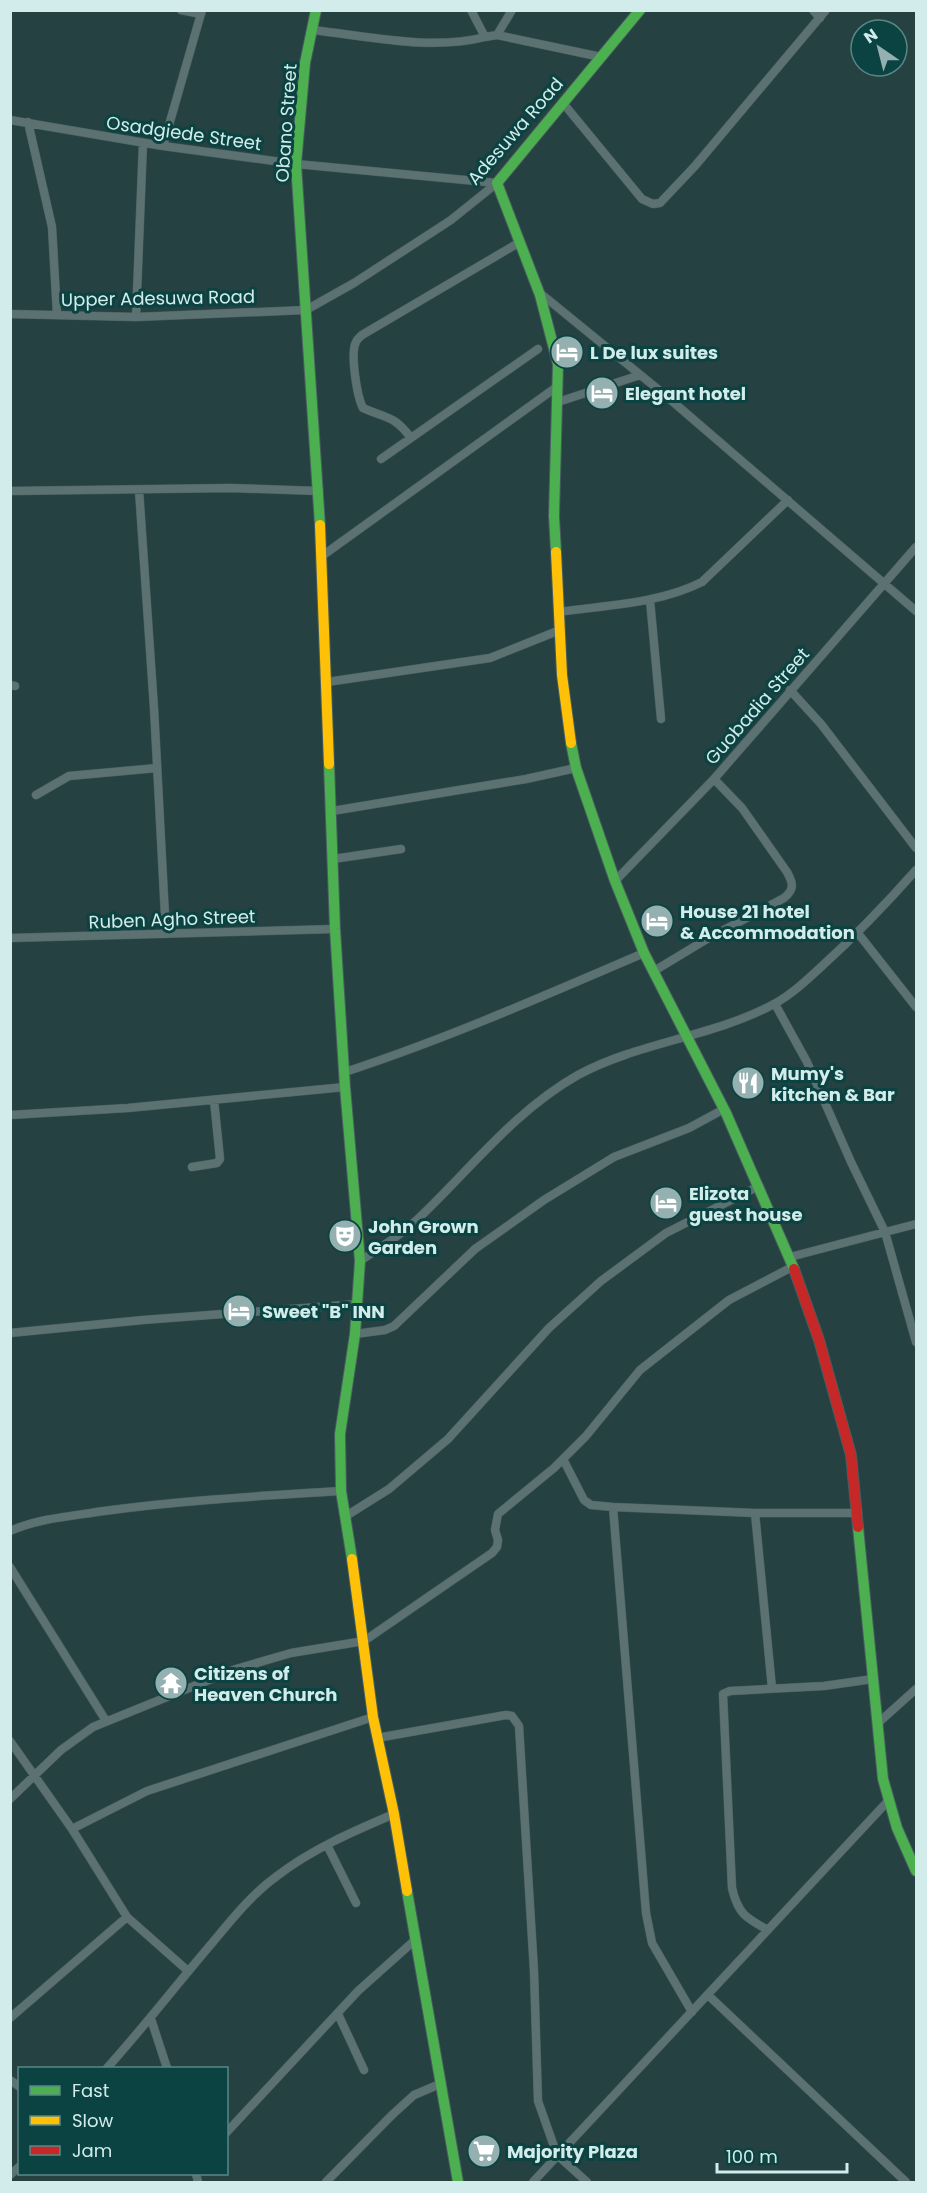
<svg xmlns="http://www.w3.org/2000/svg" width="927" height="2193" font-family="Poppins,sans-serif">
<rect width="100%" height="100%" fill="#254141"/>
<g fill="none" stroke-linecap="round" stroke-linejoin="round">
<!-- street casing -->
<g stroke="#475d5d" stroke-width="9">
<path id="street" d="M181 10 201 14
M471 10 485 37 497 35 601 57
M813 10 820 18
M312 30C368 36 431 51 485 37
M497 35 512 10
M563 103 642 199 653 204 660 203 695 166 826 10
M10 120 163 146 296 164 497 183
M28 122 52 227 57 315
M163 146 202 10
M540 293 665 395 916 611
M10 314 136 317 306 310 354 283 451 220 497 183
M136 317 143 143
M558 402 640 375
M411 438C394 415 387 419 363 408 357 397 350 353 356 342 357 339 360 337 362 335L520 242
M381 459 538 349
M139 490 154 708 166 934
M10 491 230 488 319 491
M322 556 558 386
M650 600 661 719
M559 612C607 605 658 604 702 582L788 500
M327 682 490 658 560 630
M10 685 15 686
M790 690 821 724 916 848
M36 795 69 776 157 768
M332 811 526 779 576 768
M333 859 401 849
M615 881 714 779 916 547
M857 932 916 1007
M10 938 335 929
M654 971 707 939 784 898C795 889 793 883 787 872L742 808 714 779
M775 1004 807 1062 851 1162 885 1232 916 1342
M345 1072C446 1039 546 995 644 953
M10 1115 128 1108 345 1087
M192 1167 217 1163 220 1159 214 1100
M790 1257 916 1224
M360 1261C381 1247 404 1233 422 1215 472 1167 516 1110 578 1075 639 1042 713 1037 774 1004 791 995 807 980 821 967 854 937 886 904 916 870
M10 1333 143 1320 358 1304
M355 1334 385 1330 394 1326 475 1249 544 1200 614 1157 689 1128 724 1109
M563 1459 584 1500 591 1505 613 1507 755 1513H858
M613 1507 646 1913 652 1943 692 2012
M755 1513 772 1688
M346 1516 389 1489 448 1439 549 1328 601 1281 666 1233 759 1186
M10 1531C39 1518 73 1516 104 1511 183 1500 262 1496 341 1491
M10 1567 106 1721
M877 1724 916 1689
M377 1738 506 1715 512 1716 519 1726 534 1971 538 2101 557 2155 587 2182
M10 1741 72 1829 127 1917 188 1971
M10 1799 61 1750 93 1727 236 1669 291 1653 364 1641 492 1553 497 1547 498 1540 495 1530 498 1514 554 1468 586 1436 640 1370 729 1300 794 1266
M72 1829 147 1791 373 1717
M327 1845 356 1903
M768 1930C746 1918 738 1914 732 1888L723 1694 730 1691 824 1686 873 1679
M708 1995 906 2182
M338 2014 364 2070
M10 2018 127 1917
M151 2019 167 2068
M107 2068C144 2027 177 1984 213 1942 233 1918 252 1894 277 1876 312 1849 354 1831 394 1814
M10 2080 20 2087
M226 2133 358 1991 415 1940
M196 2174 198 2182
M10 2175 20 2166
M326 2182 392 2115 414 2095 440 2084
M533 2182 888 1801"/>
</g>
<!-- fast casing -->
<g stroke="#475d5d" stroke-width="12">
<path id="fast" d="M316 10 305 63 296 164 320 525
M556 552 554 516 558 364 540 295 497 183 640 10
M571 743 576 768 615 881 644 953 726 1113 794 1269
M329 764 335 929 345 1087 360 1261 355 1334 340 1434 341 1491 352 1559
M858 1527 883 1779 897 1828 916 1871
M407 1891 458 2182"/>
</g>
<!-- slow casing -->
<g stroke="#475d5d" stroke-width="12">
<path id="slow" d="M320 525 329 764
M556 552 562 675 571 743
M352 1559 373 1717 394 1814 407 1891"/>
</g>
<!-- jam casing -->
<g stroke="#475d5d" stroke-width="12">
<path id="jam" d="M794 1269 819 1340 851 1455 858 1527"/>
</g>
<!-- street -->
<use href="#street" stroke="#5c7171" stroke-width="8"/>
<!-- fast -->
<use href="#fast" stroke="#4caf50" stroke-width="10"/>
<!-- slow -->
<use href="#slow" stroke="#ffc107" stroke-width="10"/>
<!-- jam -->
<use href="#jam" stroke="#c62828" stroke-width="10"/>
</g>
<!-- icons -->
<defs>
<g id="hotel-disc" transform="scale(1.725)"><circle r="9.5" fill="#95b0b0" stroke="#0a4342"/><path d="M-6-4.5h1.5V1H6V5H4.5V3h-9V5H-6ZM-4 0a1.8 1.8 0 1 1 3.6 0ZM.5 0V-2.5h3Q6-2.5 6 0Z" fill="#fff"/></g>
<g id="restaurant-disc" transform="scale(1.725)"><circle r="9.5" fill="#95b0b0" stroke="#0a4342"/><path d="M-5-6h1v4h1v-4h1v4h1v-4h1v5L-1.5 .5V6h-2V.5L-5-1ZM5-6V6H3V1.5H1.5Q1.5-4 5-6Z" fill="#fff"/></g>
<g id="theatre-disc" transform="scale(1.725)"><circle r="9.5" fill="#95b0b0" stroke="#0a4342"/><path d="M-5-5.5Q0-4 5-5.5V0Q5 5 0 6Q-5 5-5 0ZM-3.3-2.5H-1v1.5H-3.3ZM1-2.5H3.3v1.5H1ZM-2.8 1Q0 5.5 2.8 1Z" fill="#fff"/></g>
<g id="temple-disc" transform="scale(1.725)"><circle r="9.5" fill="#95b0b0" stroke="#0a4342"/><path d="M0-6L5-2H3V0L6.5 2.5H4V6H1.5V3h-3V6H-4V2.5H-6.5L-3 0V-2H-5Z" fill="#fff"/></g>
<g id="supermarket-disc" transform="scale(1.725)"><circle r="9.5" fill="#95b0b0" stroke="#0a4342"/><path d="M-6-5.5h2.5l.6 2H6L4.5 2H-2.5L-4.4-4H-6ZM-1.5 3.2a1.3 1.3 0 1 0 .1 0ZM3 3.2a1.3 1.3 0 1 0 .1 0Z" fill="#fff"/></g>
</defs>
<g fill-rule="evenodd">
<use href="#hotel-disc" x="567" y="352"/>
<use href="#hotel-disc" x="602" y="393"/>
<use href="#hotel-disc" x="657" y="921"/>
<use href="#restaurant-disc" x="748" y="1083"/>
<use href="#hotel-disc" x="666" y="1203"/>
<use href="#theatre-disc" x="345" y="1236"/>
<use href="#hotel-disc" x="239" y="1311"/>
<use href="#temple-disc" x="171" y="1683"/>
<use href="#supermarket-disc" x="484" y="2151"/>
</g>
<g text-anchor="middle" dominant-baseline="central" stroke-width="6" stroke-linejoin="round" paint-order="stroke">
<!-- street labels -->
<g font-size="18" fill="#d2eceb" stroke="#0a4342">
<text transform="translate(286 123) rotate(-86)">Obano Street</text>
<text transform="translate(515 131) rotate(-49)">Adesuwa Road</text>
<text transform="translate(184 133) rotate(8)">Osadgiede Street</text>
<text transform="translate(158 298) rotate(-1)">Upper Adesuwa Road</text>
<text transform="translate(757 706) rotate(-49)">Guobadia Street</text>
<text transform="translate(172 919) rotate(-2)">Ruben Agho Street</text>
</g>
<!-- poi labels -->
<g font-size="18" font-weight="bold" fill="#d2eceb" stroke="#0a4342" text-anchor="start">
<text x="590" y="352">L De lux suites</text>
<text x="625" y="393">Elegant hotel</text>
<text x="680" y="911">House 21 hotel<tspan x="680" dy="21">&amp; Accommodation</tspan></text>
<text x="771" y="1073">Mumy's<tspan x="771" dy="21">kitchen &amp; Bar</tspan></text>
<text x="689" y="1193">Elizota<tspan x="689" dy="21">guest house</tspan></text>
<text x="368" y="1226">John Grown<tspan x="368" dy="21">Garden</tspan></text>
<text x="262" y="1311">Sweet "B" INN</text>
<text x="194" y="1673">Citizens of<tspan x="194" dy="21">Heaven Church</tspan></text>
<text x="507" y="2151">Majority Plaza</text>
</g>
</g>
<!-- border -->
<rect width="927" height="2193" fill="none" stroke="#d2eceb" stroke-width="24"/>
<!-- legend -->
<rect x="18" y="2067" width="210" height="108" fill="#0a4342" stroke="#5a8786" stroke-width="1.5"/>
<rect x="30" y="2086" width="30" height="9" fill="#4caf50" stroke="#5a8786" stroke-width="1.5"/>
<text x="72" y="2097" font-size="18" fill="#d2eceb">Fast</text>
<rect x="30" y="2116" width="30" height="9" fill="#ffc107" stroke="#5a8786" stroke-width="1.5"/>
<text x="72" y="2127" font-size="18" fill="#d2eceb">Slow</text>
<rect x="30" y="2146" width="30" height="9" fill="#c62828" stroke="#5a8786" stroke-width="1.5"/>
<text x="72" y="2157" font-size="18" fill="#d2eceb">Jam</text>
<!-- north arrow -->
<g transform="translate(879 48) rotate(325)"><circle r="28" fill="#0a4342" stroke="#5a8786" stroke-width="1.5"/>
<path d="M0-4.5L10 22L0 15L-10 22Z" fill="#95b0b0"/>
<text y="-9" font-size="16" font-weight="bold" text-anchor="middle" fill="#d2eceb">N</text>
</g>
<!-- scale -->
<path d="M717 2163v9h130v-9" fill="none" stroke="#d2eceb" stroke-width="3"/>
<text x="726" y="2163" font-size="18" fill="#d2eceb" stroke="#0a4342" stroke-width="4.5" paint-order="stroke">100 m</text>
</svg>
